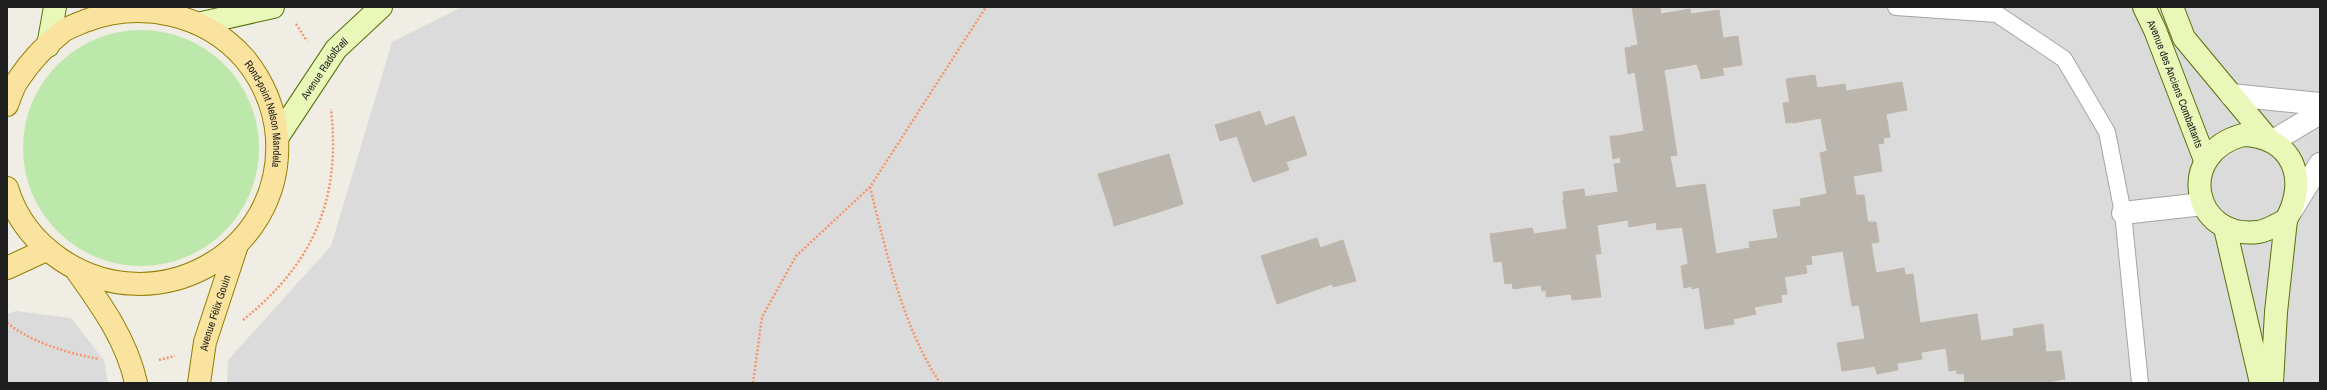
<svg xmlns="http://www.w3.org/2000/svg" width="2327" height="390" font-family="'Archivo Narrow',sans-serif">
<rect width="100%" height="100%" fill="#efede4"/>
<!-- residential -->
<path fill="#dcdbdb" d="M462 7H2320V383H227L228 360 331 246 392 42Z
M16 311 71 318 104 360 108 383H7V314Z"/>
<!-- grass -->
<path fill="#bde8ab" d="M23 148a118 118 0 1 1 236 0a118 118 0 1 1-236 0Z"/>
<!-- building -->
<path fill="#bbb6ad" stroke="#c0b6a7" d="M1632 7H1660L1661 14 1690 9 1691 14 1719 10 1723 38 1738 36 1742 65 1699 71 1697 64 1664 70 1677 155 1670 156 1676 188 1705 184 1716 254 1750 248 1749 242 1778 238 1773 210 1801 206 1800 199 1827 194 1820 153 1827 151 1821 118 1793 123 1786 79 1815 75 1817 88 1845 84 1846 91 1902 82 1907 110 1880 115 1884 143 1878 144 1882 171 1853 176 1860 218 1867 217 1876 273 1904 268 1909 296H1916L1920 323 1977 314 1981 341 2014 336 2013 329 2043 324 2046 352 2061 351 2065 379 2042 383H1965L1964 373 1957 374 1953 347 1898 356 1899 363H1897L1842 371 1837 343 1865 339 1859 305 1852 306 1843 251 1811 256 1812 264 1783 269 1787 294 1759 298 1760 306 1732 311 1734 324 1705 329 1699 287 1692 289 1681 218 1652 223V216L1597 225 1601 254H1595L1601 297 1572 300 1570 287 1542 291 1541 285 1513 289 1509 261 1494 262 1490 234 1532 228 1534 234 1567 229 1563 200 1618 192 1614 164 1621 163 1617 136 1644 131 1631 46 1638 45Z
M1632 47 1635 72 1628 74 1625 48Z
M1722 68 1724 75 1701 79 1700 71Z
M1790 102 1793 122 1786 123 1783 103Z
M1260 111 1265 126 1259 128 1254 113Z
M1254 113 1259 128 1294 116 1307 155 1250 174 1237 136 1220 141 1215 125Z
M1886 114 1890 137 1884 138 1880 115Z
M1610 136H1617L1620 157 1613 159Z
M1169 154 1183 204 1162 211 1160 202 1112 217 1098 174Z
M1286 162 1289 170 1253 182 1250 174Z
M1584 189 1585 197 1564 200 1563 192Z
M1857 195H1864L1867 217 1860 218Z
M1160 202 1162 211 1114 226 1112 217Z
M1652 216V223L1629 227 1628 220Z
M1681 218 1683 227 1657 230 1656 222Z
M1868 222H1876L1879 242 1872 243Z
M1317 238 1332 284 1277 304 1261 256Z
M1343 240 1356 281 1333 287 1320 248Z
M1502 261H1509L1512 283 1505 284Z
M1689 264 1692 286 1684 288 1681 266Z
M1806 266 1807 273 1784 277 1783 269Z
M1913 274 1916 296H1909L1905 275Z
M1570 287 1571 294 1546 297V291Z
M1781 295 1782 302 1760 306 1759 298Z
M1754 307 1756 314 1733 319 1732 311Z
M1953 347 1956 370 1949 371 1946 348Z
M1921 352 1922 359 1899 363 1898 356Z
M1897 363 1898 370 1877 374 1875 367Z"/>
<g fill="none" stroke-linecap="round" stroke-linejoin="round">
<!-- lane casing -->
<g stroke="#a5a5a5" stroke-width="18">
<path id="lane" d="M1896 7 1997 14 2064 59 2107 132 2123 213 2140 383"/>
</g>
<!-- street casing -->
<g stroke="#a5a5a5" stroke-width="24">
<path id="street" d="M2231 95 2320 104
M2273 141 2320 113
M2291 211 2320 164
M2123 213 2203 204"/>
</g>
<!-- secondary casing -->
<g stroke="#537207" stroke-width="24">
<g id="secondary">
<path id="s1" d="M2144 7 2155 30 2205 160"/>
<path d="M2172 7 2184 38 2268 139"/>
<path d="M202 23 273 7"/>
<path d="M48 46 55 7"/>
<path d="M2243 135C2293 137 2309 179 2286 220 2278 224 2267 231 2258 232 2192 240 2175 153 2243 135Z"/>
<path id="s2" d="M277 138 336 49 381 7"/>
<path d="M2225 228 2261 383"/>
<path d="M2272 383 2276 312 2286 220"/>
</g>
</g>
<!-- primary casing -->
<g stroke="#947f03" stroke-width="24">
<g id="primary">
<path id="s3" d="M7 105C10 97 13 87 18 80 29 63 47 44 63 31 69 27 78 24 85 21 141 0 205 13 245 59 263 81 275 109 277 138 284 254 155 324 60 259 35 242 16 218 7 188"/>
<path d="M7 268 46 250"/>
<path d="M77 271C102 306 127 341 136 383"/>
<path id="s4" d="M199 383 205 342 237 245"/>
</g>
</g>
<!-- path -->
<path stroke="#f6956d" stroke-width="2.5" stroke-dasharray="2 2" stroke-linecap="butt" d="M296 24 307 41
M870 187C887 254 902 325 940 383
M243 320C314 263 341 199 331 109
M7 323C33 343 67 353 99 359
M159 360 175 356
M753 383 762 317 796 256 870 187 986 7"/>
<!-- lane -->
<use href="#lane" stroke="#fff" stroke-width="16"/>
<!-- street -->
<use href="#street" stroke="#fff" stroke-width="22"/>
<!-- secondary -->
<use href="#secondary" stroke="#e9f8b9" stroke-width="22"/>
<!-- primary -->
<use href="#primary" stroke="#fae39e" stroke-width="22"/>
</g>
<g text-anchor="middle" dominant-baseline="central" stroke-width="3" stroke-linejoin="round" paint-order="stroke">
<!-- street labels -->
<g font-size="11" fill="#1e1e1e" stroke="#fff">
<text stroke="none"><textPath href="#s2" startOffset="84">Avenue Radolfzell</textPath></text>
<text stroke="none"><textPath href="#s1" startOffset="83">Avenue des Anciens Combattants</textPath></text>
<text stroke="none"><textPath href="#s3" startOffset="353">Rond-point Nelson Mandela</textPath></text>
<text stroke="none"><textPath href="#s4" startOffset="72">Avenue Félix Gouin</textPath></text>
</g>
</g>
<!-- border -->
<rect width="2327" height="390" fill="none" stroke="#1e1e1e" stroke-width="16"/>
</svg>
